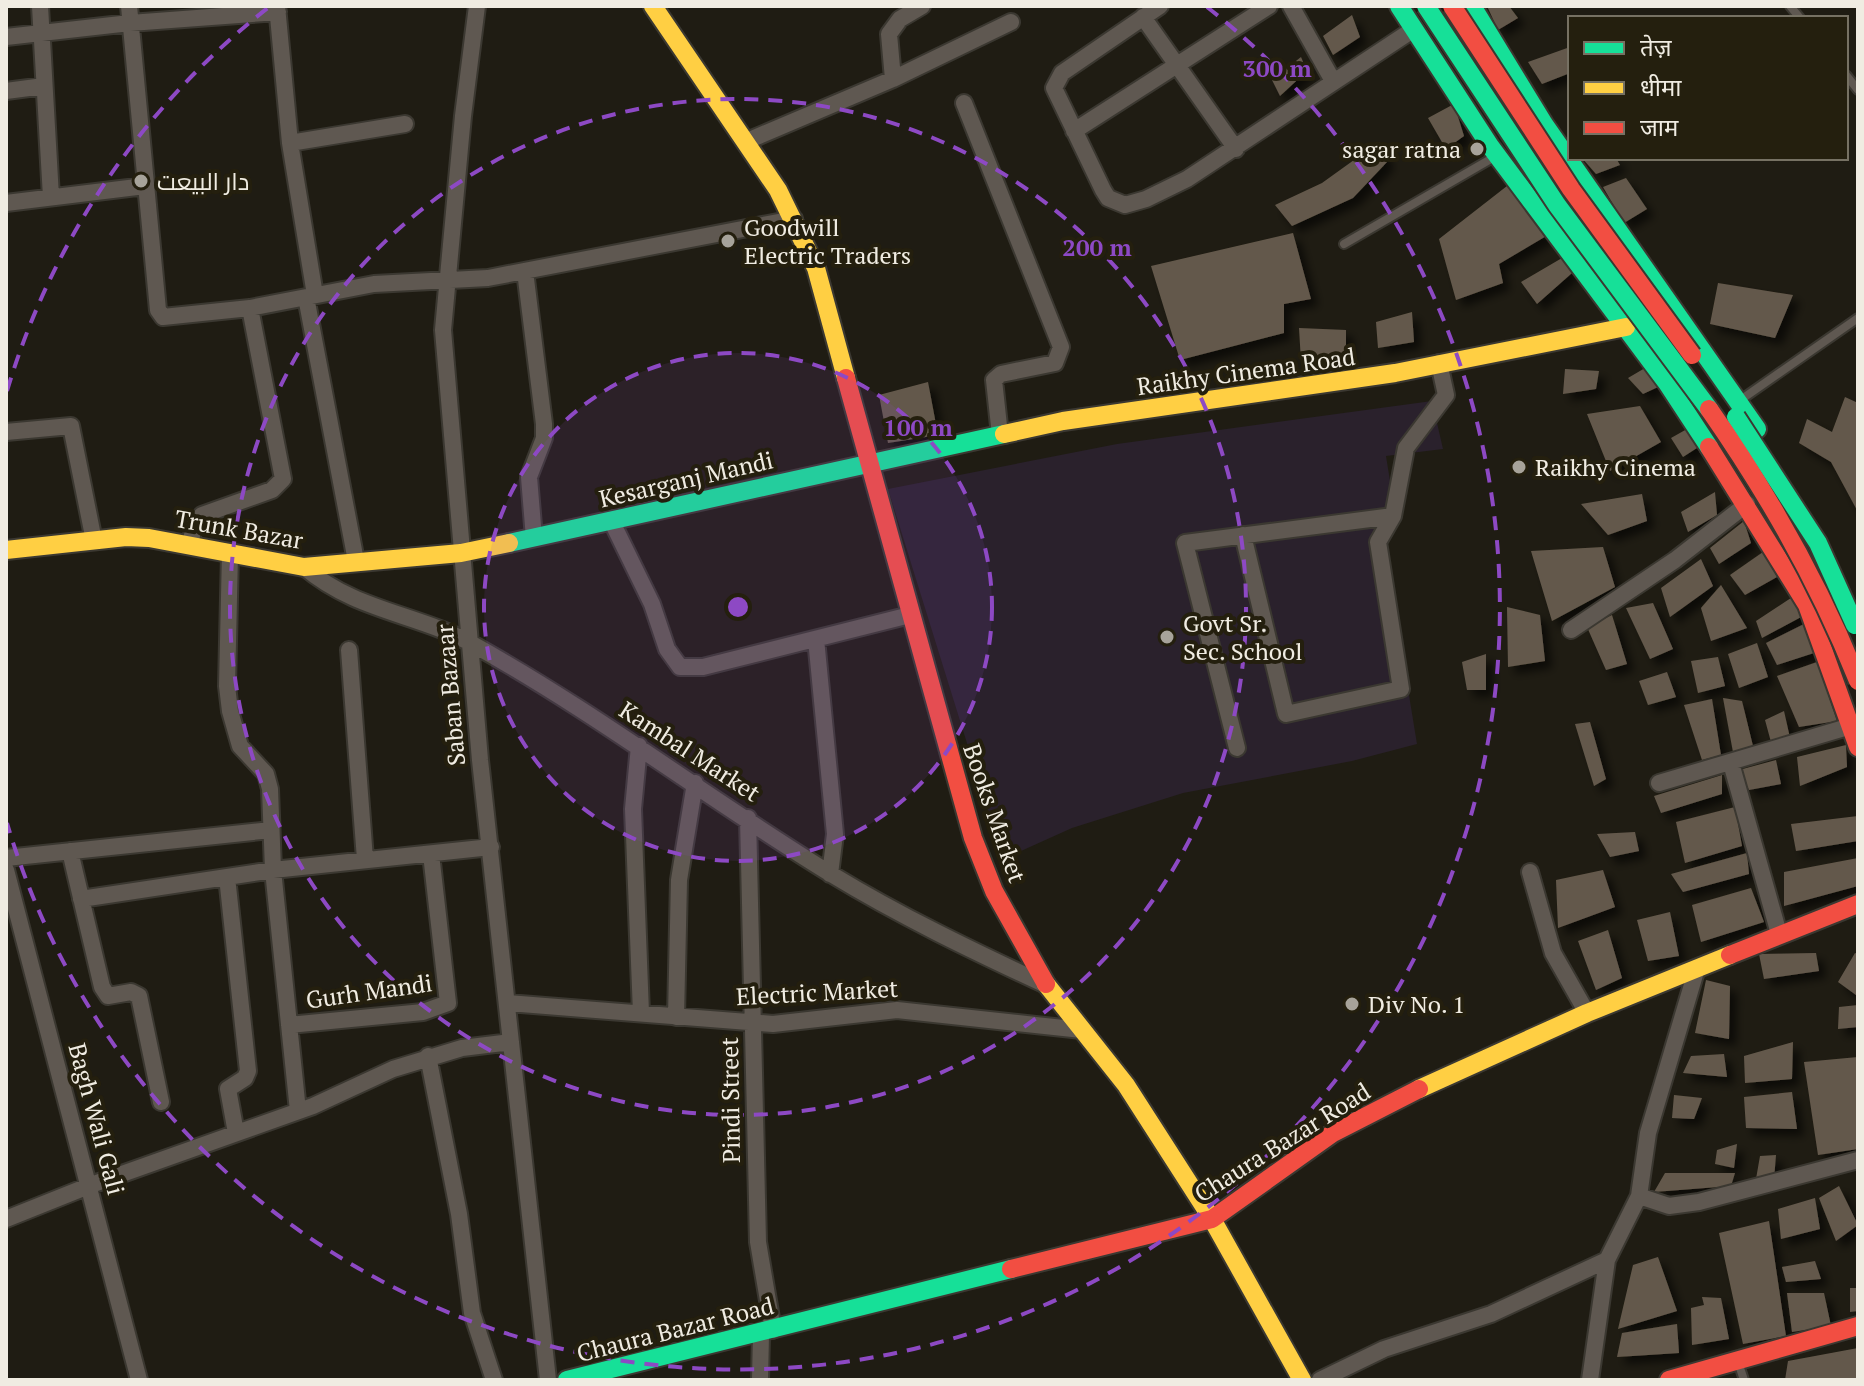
<svg xmlns="http://www.w3.org/2000/svg" width="1864" height="1386" font-family="'PT Serif',Cairo,'Noto Sans Devanagari',serif">
<defs>
<filter id="shadow"><feDropShadow dx="7" dy="7" stdDeviation="4" flood-color="#0009"/></filter>
</defs>
<rect width="100%" height="100%" fill="#1f1c13"/>
<!-- education -->
<path fill="#2a212c" d="M1432 401 1443 449 1386 456 1396 518 1382 530 1417 744 1352 761 1183 793 1072 828 1003 859 888 489 1117 444Z"/>
<!-- building -->
<path fill="#64594b" filter="url(#shadow)" d="M1487 6H1509L1518 18 1498 30Z
M1352 15 1360 37 1333 55 1323 36Z
M1570 47V73L1542 84 1528 62Z
M1301 57 1307 71 1280 96 1272 80Z
M1454 104 1464 136 1446 149 1428 118Z
M1379 142 1387 162 1353 198 1292 226 1275 205 1322 183Z
M1582 158H1616L1620 165 1596 174Z
M1626 178 1647 209 1624 223 1603 187Z
M1507 186 1548 235 1499 264 1503 283 1456 300 1439 239Z
M1293 233 1311 299 1284 304V333L1180 360 1151 266Z
M1562 258 1572 273 1537 304 1521 282Z
M1718 283 1793 295 1775 338 1710 324Z
M1412 312 1414 342 1378 348 1376 322Z
M1299 328 1346 330V358L1301 361Z
M1645 368 1658 387 1643 394 1628 378Z
M1565 369 1599 371 1596 389 1563 394Z
M928 382 938 435 888 443 879 395Z
M1845 397 1858 403V512L1831 462 1799 443 1807 419 1832 432Z
M1640 406 1661 442 1610 471 1587 414Z
M1687 429 1700 446 1683 457 1671 438Z
M1715 492 1717 515 1688 532 1681 512Z
M1642 494 1647 521 1608 535 1581 504Z
M1744 521 1751 543 1719 564 1710 548Z
M1603 547 1615 587 1552 621 1531 551Z
M1763 552 1777 577 1745 595 1730 575Z
M1701 559 1713 586 1670 617 1661 588Z
M1721 585 1747 628 1711 641 1701 608Z
M1794 596 1803 616 1762 638 1756 621Z
M1653 603 1673 649 1650 659 1626 608Z
M1507 607 1540 615 1545 661 1508 667Z
M1612 615 1627 664 1606 670 1587 627Z
M1808 622 1817 652 1777 665 1766 643Z
M1757 643 1768 677 1739 688 1728 654Z
M1486 654V690H1467L1462 662Z
M1718 657 1725 686 1698 693 1691 661Z
M1817 662 1837 721 1799 727 1777 676Z
M1667 672 1676 697 1648 705 1639 681Z
M1723 698 1742 701 1753 746 1733 752Z
M1712 699 1721 755 1702 760 1684 705Z
M1784 711 1790 738 1771 742 1765 720Z
M1590 722 1606 779 1594 786 1575 724Z
M1846 745 1847 767 1800 786 1797 757Z
M1776 760 1781 784 1749 790 1739 770Z
M1722 775V794L1661 813 1654 796Z
M1735 807 1742 846 1685 863 1676 822Z
M1858 816V841L1796 851 1791 824Z
M1635 832 1639 851 1610 857 1597 834Z
M1747 853 1749 874 1683 892 1671 874Z
M1858 858V886L1784 906V872Z
M1603 870 1615 907 1558 928 1556 880Z
M1751 888 1764 922 1701 942 1692 905Z
M1670 912 1679 956 1648 961 1637 920Z
M1608 930 1622 978 1596 990 1578 941Z
M1816 953 1819 971 1764 979 1759 954Z
M1855 953 1858 954 1856 995 1838 982Z
M1706 980 1730 986 1729 1039 1695 1033Z
M1858 1005V1027L1838 1029 1839 1007Z
M1793 1042 1792 1079 1745 1083 1744 1056Z
M1724 1054 1727 1077 1683 1073 1691 1056Z
M1858 1057V1149L1818 1155 1804 1062Z
M1792 1092 1797 1129 1746 1128 1744 1097Z
M1674 1095 1702 1098 1694 1119 1672 1118Z
M1737 1144 1734 1168 1715 1164 1717 1150Z
M1776 1155 1774 1179H1756L1760 1156Z
M1665 1173H1735L1731 1186 1654 1192Z
M1839 1186 1858 1225 1836 1241 1819 1198Z
M1815 1198 1820 1229 1781 1239 1778 1209Z
M1769 1221 1786 1336 1743 1344 1719 1233Z
M1658 1257 1677 1311 1618 1329 1633 1265Z
M1815 1261 1821 1279 1786 1282 1782 1267Z
M1850 1288H1858V1311L1850 1312Z
M1787 1293H1824L1831 1326 1792 1332Z
M1702 1297 1721 1298 1729 1339 1692 1345 1691 1308 1704 1305Z
M1677 1324 1679 1353 1617 1357 1622 1333Z
M1858 1348V1380H1785L1788 1361Z"/>
<g fill="none" stroke-linecap="round" stroke-linejoin="round">
<!-- lane casing -->
<g stroke="#3b3831" stroke-width="12">
<path id="lane" d="M1790 6 1800 18
M1846 75 1858 90
M1344 244 1496 156
M1739 401 1858 318
M1738 1362 1744 1380"/>
</g>
<!-- street casing -->
<g stroke="#3b3831" stroke-width="20">
<path id="street" d="M40 6 51 197
M129 6 158 310 163 317 250 308 374 284 488 278 794 219
M277 6 290 143 315 295
M477 6 463 116 443 330 480 760 548 1380
M1160 6 1062 73 1054 88 1103 190 1108 198 1125 205 1146 199 1187 179 1414 29
M1291 6 1333 81
M1143 17 1236 149
M6 37 130 23 278 12
M893 79 889 34 900 19 922 6
M6 91 44 86
M964 103 1061 347 1055 363 1001 374 994 380 1000 435
M1074 131 1269 6
M747 141 893 79 1011 22
M290 143 405 124
M6 203 145 186
M525 271 544 424V438L529 477 534 538
M306 297 356 561
M6 432 71 426 94 541
M611 520 652 604 667 649 680 667H703L910 615
M1243 535 1286 714 1401 689 1378 542 1393 516 1406 448 1446 395 1439 363
M190 544 195 522 202 515 272 490 283 479 250 308
M230 553 227 686 230 711 240 746 266 774 270 789 273 870 298 1111
M304 567C357 612 417 613 474 645 598 714 710 800 831 874 900 916 973 951 1046 985
M1571 630 1675 560 1747 504
M816 639 835 834 830 874
M349 650 365 859
M639 746 633 809 641 1013
M1237 748 1185 543 1393 516
M1731 763 1779 934
M1659 783 1851 726
M748 818 758 1242 773 1330
M70 851 102 987 108 996 131 992 139 996 161 1102
M6 858 271 830
M6 870 139 1380
M1530 872 1553 953 1587 1013
M227 877 248 1071 245 1078 228 1089 236 1133
M81 899 273 870 491 847
M507 1003 773 1024 897 1010 1082 1030
M676 1017 679 880 695 783
M289 1025 423 1012 448 1003 431 854
M428 1056 459 1214 472 1313 494 1380
M1639 1196 1669 1206 1699 1202 1858 1160
M6 1219 91 1185 313 1106 393 1069 462 1048 511 1042
M760 1380 761 1334
M1320 1380 1384 1349 1491 1314 1607 1260
M1590 1380 1607 1260 1639 1196 1648 1133 1697 968"/>
</g>
<!-- fast casing -->
<g stroke="#3b3831" stroke-width="22">
<path id="fast" d="M1399 6 1490 146 1667 383 1709 447
M1472 6 1544 124 1757 429
M509 543 1004 434
M567 1380 1011 1269"/>
</g>
<!-- slow casing -->
<g stroke="#3b3831" stroke-width="22">
<path id="slow" d="M653 6 778 190 816 268 846 378
M1004 434 1063 421 1395 373 1626 327
M6 550 126 537 149 538 304 567 461 553 509 543
M1046 984 1126 1085 1212 1219 1302 1380
M1419 1089 1587 1013 1730 955"/>
</g>
<!-- jam casing -->
<g stroke="#3b3831" stroke-width="22">
<path id="jam" d="M846 378 973 838 994 891 1046 984
M1709 447 1807 605 1858 747
M1730 955 1858 904
M1011 1269 1212 1219 1333 1133 1419 1089
M1669 1380 1858 1326"/>
</g>
<!-- lane -->
<use href="#lane" stroke="#5f5851" stroke-width="8"/>
<!-- street -->
<use href="#street" stroke="#5f5851" stroke-width="16"/>
<!-- fast -->
<use href="#fast" stroke="#16e098" stroke-width="18"/>
<!-- slow -->
<use href="#slow" stroke="#ffcf43" stroke-width="18"/>
<!-- jam -->
<use href="#jam" stroke="#f24e42" stroke-width="18"/>
<!-- fast-bridge casing -->
<g stroke="#3b3831" stroke-width="22" stroke-linecap="butt">
<path id="fast-bridge" d="M1426 6 1557 205 1709 409
M1736 417 1818 543 1855 625"/>
</g>
<!-- jam-bridge casing -->
<g stroke="#3b3831" stroke-width="22" stroke-linecap="butt">
<path id="jam-bridge" d="M1452 6 1571 189 1692 355
M1709 409C1769 495 1819 583 1858 681"/>
</g>
<!-- fast-bridge -->
<use href="#fast-bridge" stroke="#16e098" stroke-width="18"/>
<!-- jam-bridge -->
<use href="#jam-bridge" stroke="#f24e42" stroke-width="18"/>
</g>
<!-- distance rings -->
<circle cx="738" cy="607" r="254" fill="#8d49c4" fill-opacity=".12"/>
<g fill="none" stroke="#8d49c4" stroke-width="4" stroke-dasharray="14 10">
<circle cx="738" cy="607" r="254"/>
<circle cx="738" cy="607" r="508"/>
<path d="M7 391A762 762 0 0 1 269 7M1207 7A762 762 0 1 1 7 823"/>
</g>
<!-- markers -->
<g fill="#a7a39a" stroke="#241f0e" stroke-width="3">
<circle cx="1477" cy="149" r="8"/>
<circle cx="141" cy="181" r="8"/>
<circle cx="728" cy="241" r="8"/>
<circle cx="1519" cy="467" r="8"/>
<circle cx="1167" cy="637" r="8"/>
<circle cx="1352" cy="1004" r="8"/>
</g>
<g text-anchor="middle" dominant-baseline="central" stroke-width="8" stroke-linejoin="round" paint-order="stroke">
<!-- poi labels -->
<g font-size="24" fill="#f0ece2" stroke="#241f0e" text-anchor="start">
<text x="1461" y="149" text-anchor="end">sagar ratna</text>
<text x="157" y="181">دار البیعت</text>
<text x="744" y="227">Goodwill<tspan x="744" dy="28">Electric Traders</tspan></text>
<text x="1535" y="467">Raikhy Cinema</text>
<text x="1183" y="623">Govt Sr.<tspan x="1183" dy="28">Sec. School</tspan></text>
<text x="1368" y="1004">Div No. 1</text>
</g>
<!-- street labels -->
<g font-size="24" fill="#f0ece2" stroke="#241f0e">
<text transform="translate(1246 371) rotate(-8)">Raikhy Cinema Road</text>
<text transform="translate(686 479) rotate(-13)">Kesarganj Mandi</text>
<text transform="translate(239 529) rotate(10)">Trunk Bazar</text>
<text transform="translate(450 695) rotate(-95)">Saban Bazaar</text>
<text transform="translate(690 751) rotate(33)">Kambal Market</text>
<text transform="translate(995 813) rotate(71)">Books Market</text>
<text transform="translate(369 991) rotate(-8)">Gurh Mandi</text>
<text transform="translate(817 992) rotate(-3)">Electric Market</text>
<text transform="translate(730 1100) rotate(-91)">Pindi Street</text>
<text transform="translate(97 1119) rotate(75)">Bagh Wali Gali</text>
<text transform="translate(1282 1142) rotate(-32)">Chaura Bazar Road</text>
<text transform="translate(675 1329) rotate(-14)">Chaura Bazar Road</text>
</g>
</g>
<circle cx="738" cy="607" r="12" fill="#8d49c4" stroke="#241f0e" stroke-width="4"/>
<g font-size="24" text-anchor="middle" font-weight="bold" fill="#8d49c4" stroke="#241f0e" stroke-width="8" stroke-linejoin="round" paint-order="stroke">
<text x="1277" y="77">300 m</text>
<text x="1097" y="256">200 m</text>
<text x="918" y="436">100 m</text>
</g>
<!-- border -->
<rect width="1864" height="1386" fill="none" stroke="#f0ece2" stroke-width="16"/>
<!-- legend -->
<rect x="1568" y="16" width="280" height="144" fill="#241f0e" stroke="#767163" stroke-width="2"/>
<rect x="1584" y="42" width="40" height="12" fill="#16e098" stroke="#767163" stroke-width="2"/>
<text x="1640" y="56" font-size="24" fill="#f0ece2">तेज़</text>
<rect x="1584" y="82" width="40" height="12" fill="#ffcf43" stroke="#767163" stroke-width="2"/>
<text x="1640" y="96" font-size="24" fill="#f0ece2">धीमा</text>
<rect x="1584" y="122" width="40" height="12" fill="#f24e42" stroke="#767163" stroke-width="2"/>
<text x="1640" y="136" font-size="24" fill="#f0ece2">जाम</text>
</svg>
